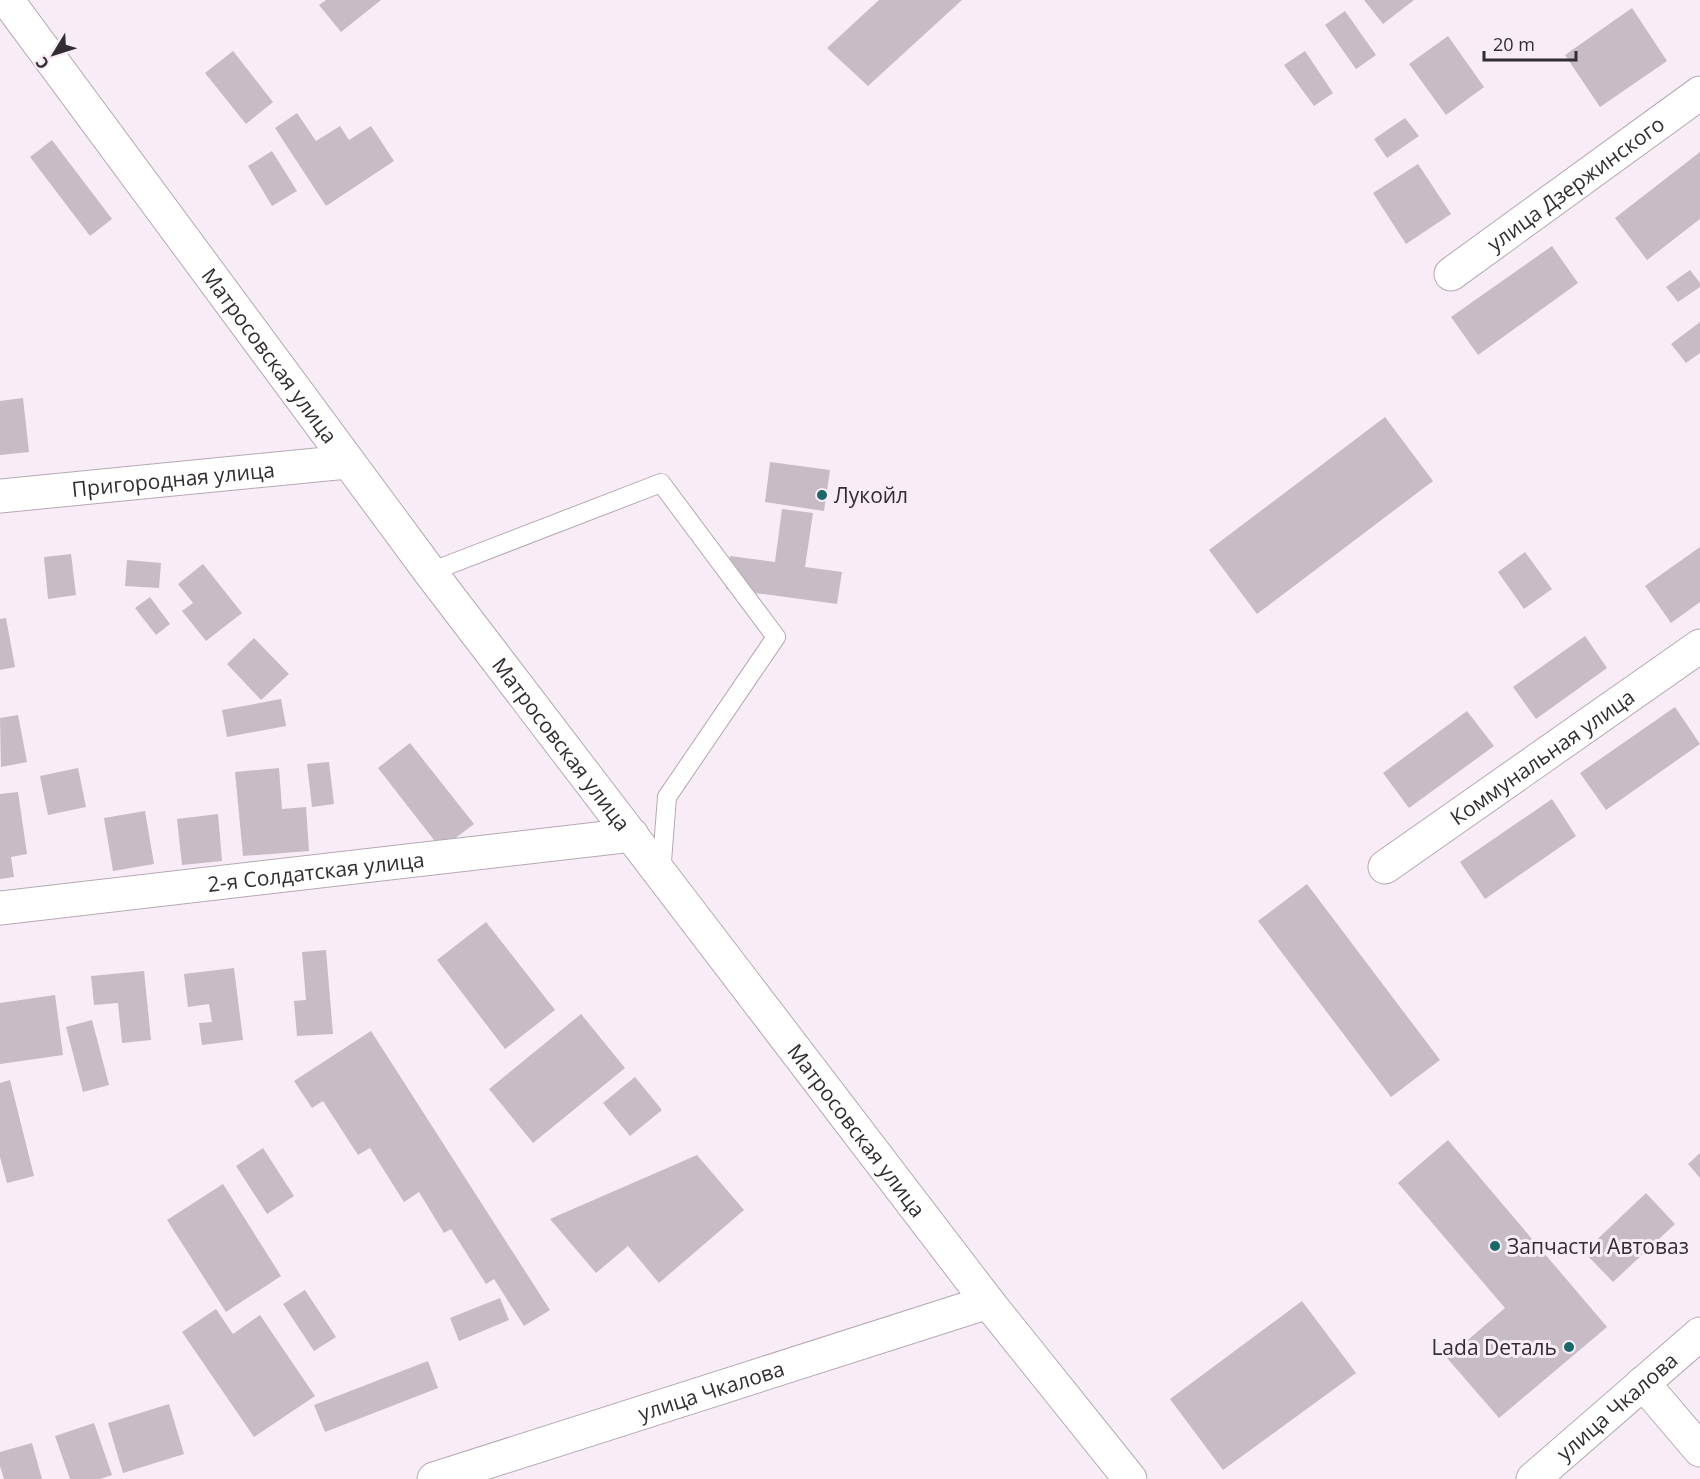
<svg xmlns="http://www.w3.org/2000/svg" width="1700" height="1479" font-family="'Open Sans',sans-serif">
<rect width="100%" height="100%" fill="#f8ecf6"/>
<!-- building -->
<path fill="#c7bbc5" d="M326 0H381L341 32 319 5Z
M879 0H962L868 86 827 48Z
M1364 0H1414L1383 24Z
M1632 8 1667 61 1600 107 1565 55Z
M1345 11 1376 55 1356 69 1325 25Z
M1448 36 1484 87 1446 115 1409 64Z
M233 51 273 102 246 124 205 73Z
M1305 51 1333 93 1314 106 1284 65Z
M297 113 316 141 340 126 349 140 371 126 394 161 326 206 275 128Z
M1405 118 1419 136 1387 158 1374 139Z
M52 140 112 219 90 236 30 157Z
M272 151 297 191 272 206 248 166Z
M1700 152V219L1647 260 1615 218Z
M1418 164 1451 214 1406 244 1373 193Z
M1552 246 1578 283 1478 355 1451 317Z
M1690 270 1700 283V287L1678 302 1666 287Z
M1700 322V353L1686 363 1671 344Z
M23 398 29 452 0 455V401Z
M1385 417 1433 481 1257 614 1209 550Z
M770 462 830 470 824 511 765 502Z
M782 509 813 513 805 567 842 572 837 604 726 589 730 556 775 562Z
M1700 547V602L1671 623 1645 586Z
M1525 552 1552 589 1524 609 1498 572Z
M71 554 76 595 48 599 44 557Z
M127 560 161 563 159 588 125 586Z
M203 564 242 613 206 641 182 611 193 603 178 584Z
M150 597 170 624 156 635 135 608Z
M6 618 15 667 0 670V619Z
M1585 636 1607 668 1536 719 1513 687Z
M254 638 289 674 261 700 227 664Z
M281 699 286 726 227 737 222 710Z
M1675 707 1700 744 1606 810 1580 773Z
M1467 711 1494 746 1409 808 1383 773Z
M18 715 27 762 1 767 0 718Z
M410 743 474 824 441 849 378 768Z
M329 762 334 804 312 807 307 764Z
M78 768 86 807 48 815 40 776Z
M279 768 282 809 306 807 309 851 243 856 235 772Z
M18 792 27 854 11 857 14 877 0 879V794Z
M1552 799 1576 836 1485 899 1460 862Z
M145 811 154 864 113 871 104 818Z
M218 814 222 861 182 865 177 819Z
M1307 884 1440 1060 1391 1097 1258 921Z
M486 922 555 1010 505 1049 437 960Z
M326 950 333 1034 297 1036 294 1001 306 1000 302 952Z
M234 968 243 1040 202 1045 199 1023 212 1022 209 1004 188 1007 184 974Z
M144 971 151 1040 122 1043 118 1003 94 1005 91 976Z
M55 995 63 1055 0 1064V1003Z
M581 1014 625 1068 533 1143 489 1089Z
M92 1020 109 1085 83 1092 66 1027Z
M371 1031 550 1310 524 1326 494 1279 486 1284 451 1229 444 1233 419 1192 404 1202 370 1148 358 1155 323 1101 312 1108 294 1081Z
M635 1077 662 1110 630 1136 603 1103Z
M10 1080 34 1176 7 1183 0 1157V1083Z
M1448 1140 1607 1327 1499 1418 1447 1358 1505 1308 1398 1183Z
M263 1148 294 1196 267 1214 236 1166Z
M1700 1153V1178L1688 1164Z
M697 1155 744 1210 659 1283 628 1246 596 1273 550 1219Z
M223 1184 281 1276 226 1312 167 1220Z
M1646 1193 1675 1224 1613 1282 1584 1252Z
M305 1290 336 1337 314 1351 283 1304Z
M500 1298 509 1320 459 1341 450 1318Z
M1302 1301 1356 1373 1223 1470 1170 1399Z
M216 1309 233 1334 260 1315 315 1396 254 1437 182 1332Z
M428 1361 438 1388 325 1432 314 1405Z
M169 1404 184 1454 123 1473 108 1423Z
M94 1423 112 1475 100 1479H70L55 1436Z
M32 1443 42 1479H4L0 1466V1452Z"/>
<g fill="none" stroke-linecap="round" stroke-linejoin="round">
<!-- service casing -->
<g stroke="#b5a9b3" stroke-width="20">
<path id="service" d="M430 572 661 483 776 637 667 797 661 874"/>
</g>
<!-- minor casing -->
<g stroke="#b5a9b3" stroke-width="35">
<g id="minor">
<path id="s1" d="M1451 274 1700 93"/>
<path id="s2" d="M0 496 347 462"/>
<path id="s3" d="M1385 867 1700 646"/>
<path id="s4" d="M0 908 632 835"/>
<path d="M1643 1383 1700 1450"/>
</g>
</g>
<!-- tertiary casing -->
<g stroke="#b5a9b3" stroke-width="35">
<g id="tertiary">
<path id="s5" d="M434 1479 988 1302"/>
<path id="s6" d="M1533 1479 1700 1334"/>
</g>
</g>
<!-- trunk casing -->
<g stroke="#b5a9b3" stroke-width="35">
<g id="trunk">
<path id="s7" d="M7 0 430 572 988 1302 1130 1479"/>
</g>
</g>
<!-- service -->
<use href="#service" stroke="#fff" stroke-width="18"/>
<!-- minor -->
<use href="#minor" stroke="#fff" stroke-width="33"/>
<!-- tertiary -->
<use href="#tertiary" stroke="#fff" stroke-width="33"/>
<!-- trunk -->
<use href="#trunk" stroke="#fff" stroke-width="33"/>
</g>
<!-- markers -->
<g fill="#1b6869" stroke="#f8ecf6" stroke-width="2">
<circle cx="822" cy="495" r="6"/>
<circle cx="1495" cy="1246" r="6"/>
<circle cx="1569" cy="1347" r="6"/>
</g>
<g text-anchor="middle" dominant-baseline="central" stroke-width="6" stroke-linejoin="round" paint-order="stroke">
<!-- street labels -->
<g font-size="21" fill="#322d31" stroke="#f8ecf6">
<text stroke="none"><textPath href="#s1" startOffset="154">улица Дзержинского</textPath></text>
<text stroke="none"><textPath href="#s7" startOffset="442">Матросовская улица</textPath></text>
<text stroke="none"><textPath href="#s2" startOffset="174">Пригородная улица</textPath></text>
<text stroke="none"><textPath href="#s7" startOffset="928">Матросовская улица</textPath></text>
<text stroke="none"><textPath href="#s3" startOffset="192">Коммунальная улица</textPath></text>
<text stroke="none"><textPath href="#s4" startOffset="318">2-я Солдатская улица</textPath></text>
<text stroke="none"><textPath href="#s7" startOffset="1414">Матросовская улица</textPath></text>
<text stroke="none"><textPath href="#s5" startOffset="291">улица Чкалова</textPath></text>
<text stroke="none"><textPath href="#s6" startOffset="111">улица Чкалова</textPath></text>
</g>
<!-- poi labels -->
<g font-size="21" fill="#322d31" stroke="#f8ecf6" text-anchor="start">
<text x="834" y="495">Лукойл</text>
<text x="1507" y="1246">Запчасти Автоваз</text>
<text x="1557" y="1347" text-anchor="end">Lada Dеталь</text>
</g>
</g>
<!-- north arrow -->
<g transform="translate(54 54) rotate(232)" stroke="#f8ecf6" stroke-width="4.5" paint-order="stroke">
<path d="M0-4.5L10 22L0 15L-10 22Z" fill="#322d31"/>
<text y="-9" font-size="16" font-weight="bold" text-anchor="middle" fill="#322d31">С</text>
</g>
<!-- scale -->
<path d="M1484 51v9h92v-9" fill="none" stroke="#322d31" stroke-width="3"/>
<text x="1493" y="51" font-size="18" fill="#322d31" stroke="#f8ecf6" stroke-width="4.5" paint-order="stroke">20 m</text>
</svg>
